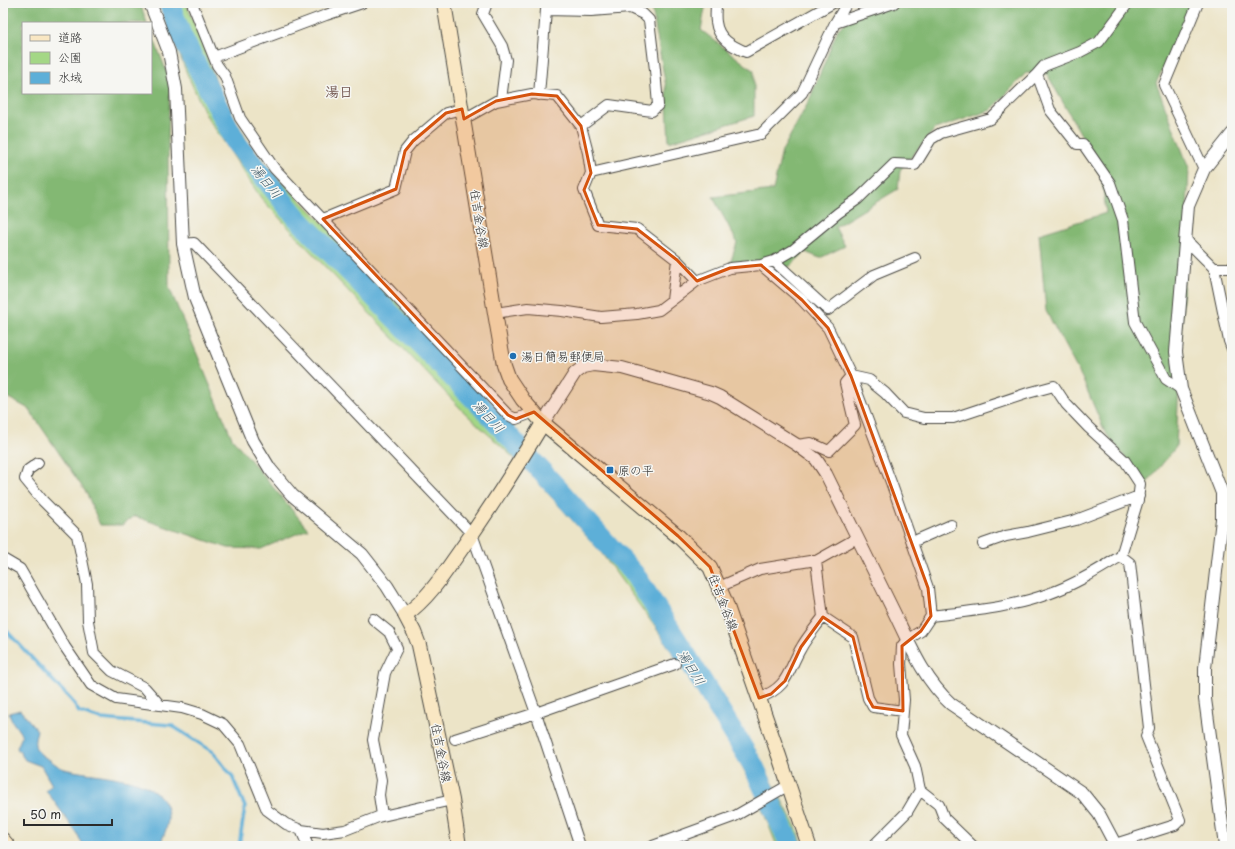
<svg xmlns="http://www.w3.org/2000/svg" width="1235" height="849" font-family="'Playpen Sans','Klee One',sans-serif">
<rect width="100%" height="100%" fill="#f6f6f2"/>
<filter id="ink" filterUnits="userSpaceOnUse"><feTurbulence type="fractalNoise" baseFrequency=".025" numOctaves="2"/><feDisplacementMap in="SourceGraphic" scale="8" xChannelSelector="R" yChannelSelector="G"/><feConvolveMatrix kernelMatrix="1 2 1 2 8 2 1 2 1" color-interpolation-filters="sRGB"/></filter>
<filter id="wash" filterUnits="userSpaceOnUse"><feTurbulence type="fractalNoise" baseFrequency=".012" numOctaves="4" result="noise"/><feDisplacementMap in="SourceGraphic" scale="16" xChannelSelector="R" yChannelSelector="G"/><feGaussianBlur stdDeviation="0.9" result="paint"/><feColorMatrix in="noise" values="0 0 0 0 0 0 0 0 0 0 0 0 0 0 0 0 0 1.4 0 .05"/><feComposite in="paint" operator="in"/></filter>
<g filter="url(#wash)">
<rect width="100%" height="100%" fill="#ece4c7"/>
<!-- green -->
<path fill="#a4d786" stroke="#688158" d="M159 3H186L220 91 253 152 370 271 439 351 509 425 546 468 584 505 638 566 686 640 730 713 765 768 799 833 803 846H777L755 791 721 726 658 631 600 551 526 469 464 412 313 254 261 198 206 115 188 76Z"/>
<!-- forest -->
<path fill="#83b873" stroke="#57724f" d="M3 3H140L147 23H23V93H151V32L170 80 168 138 169 287 232 438 308 529 261 549 228 548 134 516 122 525H100L87 494 29 409 3 395Z
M651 3H706L701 30 754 71V116L669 142 666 87Z
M869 3H1190L1186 19 1156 83 1189 168 1176 447 1146 484 1105 432 1082 378 1046 311 1039 234 1106 213 1101 170 1047 74 1026 73 991 110 935 129 900 170 898 189 835 227 845 246 820 258 805 252 789 267 730 264 737 242 713 197 773 190 782 151 809 101 838 29Z"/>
<!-- water -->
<path fill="#5dafd8" stroke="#446d82" d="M20 710 37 730C36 735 34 741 35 745 36 752 44 757 50 760 54 763 60 768 65 769 96 778 170 773 168 820 167 829 163 838 159 846H83L78 835 46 790 52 785 41 766 25 760 17 748 22 736C18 728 10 721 9 713Z"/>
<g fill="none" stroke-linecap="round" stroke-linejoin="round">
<!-- stream -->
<path stroke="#5dafd8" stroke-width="3.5" d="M3 627 72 701 79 712 101 719 171 725 213 752 232 776 245 807 239 846"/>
<!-- river -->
<path stroke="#5dafd8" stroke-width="21" d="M169 3 182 37 237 144 297 218 482 407 557 488 635 575 686 655 753 765 791 846"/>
</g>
</g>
<g filter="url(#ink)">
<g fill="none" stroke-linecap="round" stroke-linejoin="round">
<!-- minor casing -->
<g stroke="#484742" stroke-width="12">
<path id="minor" d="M192 3 217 65 225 76 240 118 274 168 508 415 516 419 534 412
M487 3 483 14 502 46 506 60 501 100
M716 3C716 9 715 16 716 22 718 39 732 46 746 52L833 3
M1198 3 1164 85 1204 169
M835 23 894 3
M214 57 326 15 362 3
M1037 74 1044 66 1080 52 1099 42 1128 3
M539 95 546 10 591 11 630 8 643 14 649 20 655 70 658 105 652 111 609 105 581 126
M464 119 496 101 532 94 557 96 581 126 588 153 591 173 584 190 598 225 637 229 677 260 697 281
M591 173 761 134 802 93 835 23 847 3
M323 219 396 189 405 151 413 141 446 113 462 109
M1185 239 1214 268 1229 341 1232 349
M183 244 194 243 472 534 536 713 580 846
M774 261 828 310 874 275 915 258
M761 265 802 300 828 328 851 376 892 485 928 588 931 616 921 631 908 639 902 646 901 664 904 700 901 735 915 766 920 790 907 812 873 846
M1214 268H1232
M672 300 677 260
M495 313 528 308 562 311 601 317 637 314 659 310 697 281 730 268 761 265 774 261 793 250 838 213 858 199 894 164 915 165 931 139 941 133 991 119 1037 74 1050 110 1077 144H1083L1110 183 1123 220 1135 322 1166 379 1181 389
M851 376 869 380 885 393 904 413 924 418H953L1028 393 1054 386 1066 404 1088 427 1125 461 1140 484 1138 500 1121 556 1130 563 1149 728 1146 736 1180 820 1175 825 1115 844
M797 445 811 443 829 451 855 425 845 383 851 376
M38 463 28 470 25 479 43 501 77 535 87 584 88 621 94 653 112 671 145 688 160 705
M912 542 951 525
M983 544 1006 536 1028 532 1076 520 1139 496
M3 559 20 569 65 647 91 685 116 699 182 708 202 714 223 724 240 744 267 810 286 824 301 830 323 833 345 830 378 817 452 800
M719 587 760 569 810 561H816
M931 616C970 611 1010 608 1048 594 1074 585 1098 570 1121 556
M823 617 816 561 857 538
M373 619 389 632 397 648 385 673 373 740 381 780 379 795 382 815
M759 698C789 687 787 672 801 648 807 637 816 627 823 617L853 637 868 698 873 707 903 711
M455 739 536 713 675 664
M920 790 939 805 944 818 973 846
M301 830 308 846
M653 846 735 816 789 785"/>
</g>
<!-- tertiary casing -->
<g stroke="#484742" stroke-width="14">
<path id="tertiary" d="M150 3 169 52 176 89 183 244 195 298 253 441 270 469 292 495 362 554 387 586 405 615
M543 423 575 373 583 367 593 365 622 368 711 393 720 397 797 445 816 459 826 474C848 518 869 562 891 606 908 640 922 678 951 704L1082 793 1099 814 1116 846
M1225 846 1205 699V668L1222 519V493L1181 389 1176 352 1188 206 1204 169 1232 134"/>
</g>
<!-- secondary casing -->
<g stroke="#484742" stroke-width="16">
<path id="secondary" d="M444 3 495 313 504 365 509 379 523 400 543 423 678 536 710 567 725 601 779 756 809 846
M3 840 8 846
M459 846 452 800 419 645 414 632 405 615C428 599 444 574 460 551 490 509 517 466 543 423"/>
</g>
<!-- minor -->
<use href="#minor" stroke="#fff" stroke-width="10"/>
<!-- tertiary -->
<use href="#tertiary" stroke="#fff" stroke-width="12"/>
<!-- secondary -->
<use href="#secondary" stroke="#f9e7c3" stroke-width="14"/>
</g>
</g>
<!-- marked area -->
<path fill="#d5540f" fill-opacity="0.2" stroke="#d5540f" stroke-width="3" stroke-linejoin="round" d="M532 94 557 96 581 126 591 173 584 190 598 225 637 229 677 260 697 281 730 268 761 265 802 300 828 328 851 376 928 588 931 616 921 631 902 646 903 711 873 707 868 698 853 637 823 617 801 647 785 681 771 694 759 698 710 567 678 536 534 412 516 419 508 415 323 219 396 189 405 151 413 141 446 113 462 109 464 119 496 101Z"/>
<!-- markers -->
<g fill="#1f6fb2" stroke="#f6f6f2" stroke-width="1.5">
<circle cx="513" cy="356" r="4"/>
<rect x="606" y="466" width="8" height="8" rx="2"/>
</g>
<g text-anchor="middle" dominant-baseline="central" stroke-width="3" stroke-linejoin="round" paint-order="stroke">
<!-- street labels -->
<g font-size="12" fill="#2b2b2b" stroke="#f6f6f2">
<text transform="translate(480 219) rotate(81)">住吉金谷線</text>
<text transform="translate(724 602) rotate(69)">住吉金谷線</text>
<text transform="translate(442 753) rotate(79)">住吉金谷線</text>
</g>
<!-- poi labels -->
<g font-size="12" fill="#2b2b2b" stroke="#f6f6f2" text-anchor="start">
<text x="521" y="356">湯日簡易郵便局</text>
<text x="618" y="470">原の平</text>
</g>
<!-- water labels -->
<g font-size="13" font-style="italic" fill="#3c5968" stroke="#f6f6f2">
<text transform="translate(267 181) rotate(51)">湯日川</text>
<text transform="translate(489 416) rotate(47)">湯日川</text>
<text transform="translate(692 667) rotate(58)">湯日川</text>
</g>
<!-- quarter labels -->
<g font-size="14" font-weight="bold" fill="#735851" stroke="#f6f6f2">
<text x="339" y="91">湯日</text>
</g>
</g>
<!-- margin -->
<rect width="1235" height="849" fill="none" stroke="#f6f6f2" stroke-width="16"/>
<!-- legend -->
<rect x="22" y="22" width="130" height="72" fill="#f6f6f2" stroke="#a5a5a2"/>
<rect x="30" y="35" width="20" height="6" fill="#f9e7c3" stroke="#a5a5a2"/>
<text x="58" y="42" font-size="12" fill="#2b2b2b">道路</text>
<rect x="30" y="52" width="20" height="12" fill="#a4d786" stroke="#a5a5a2"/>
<text x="58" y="62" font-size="12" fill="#2b2b2b">公園</text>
<rect x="30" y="72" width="20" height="12" fill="#5dafd8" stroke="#a5a5a2"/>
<text x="58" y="82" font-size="12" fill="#2b2b2b">水域</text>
<!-- scale -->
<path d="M24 819v6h88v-6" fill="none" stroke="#2b2b2b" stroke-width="2"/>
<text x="30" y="819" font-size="12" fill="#2b2b2b" stroke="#f6f6f2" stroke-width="3" paint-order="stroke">50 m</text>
</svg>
